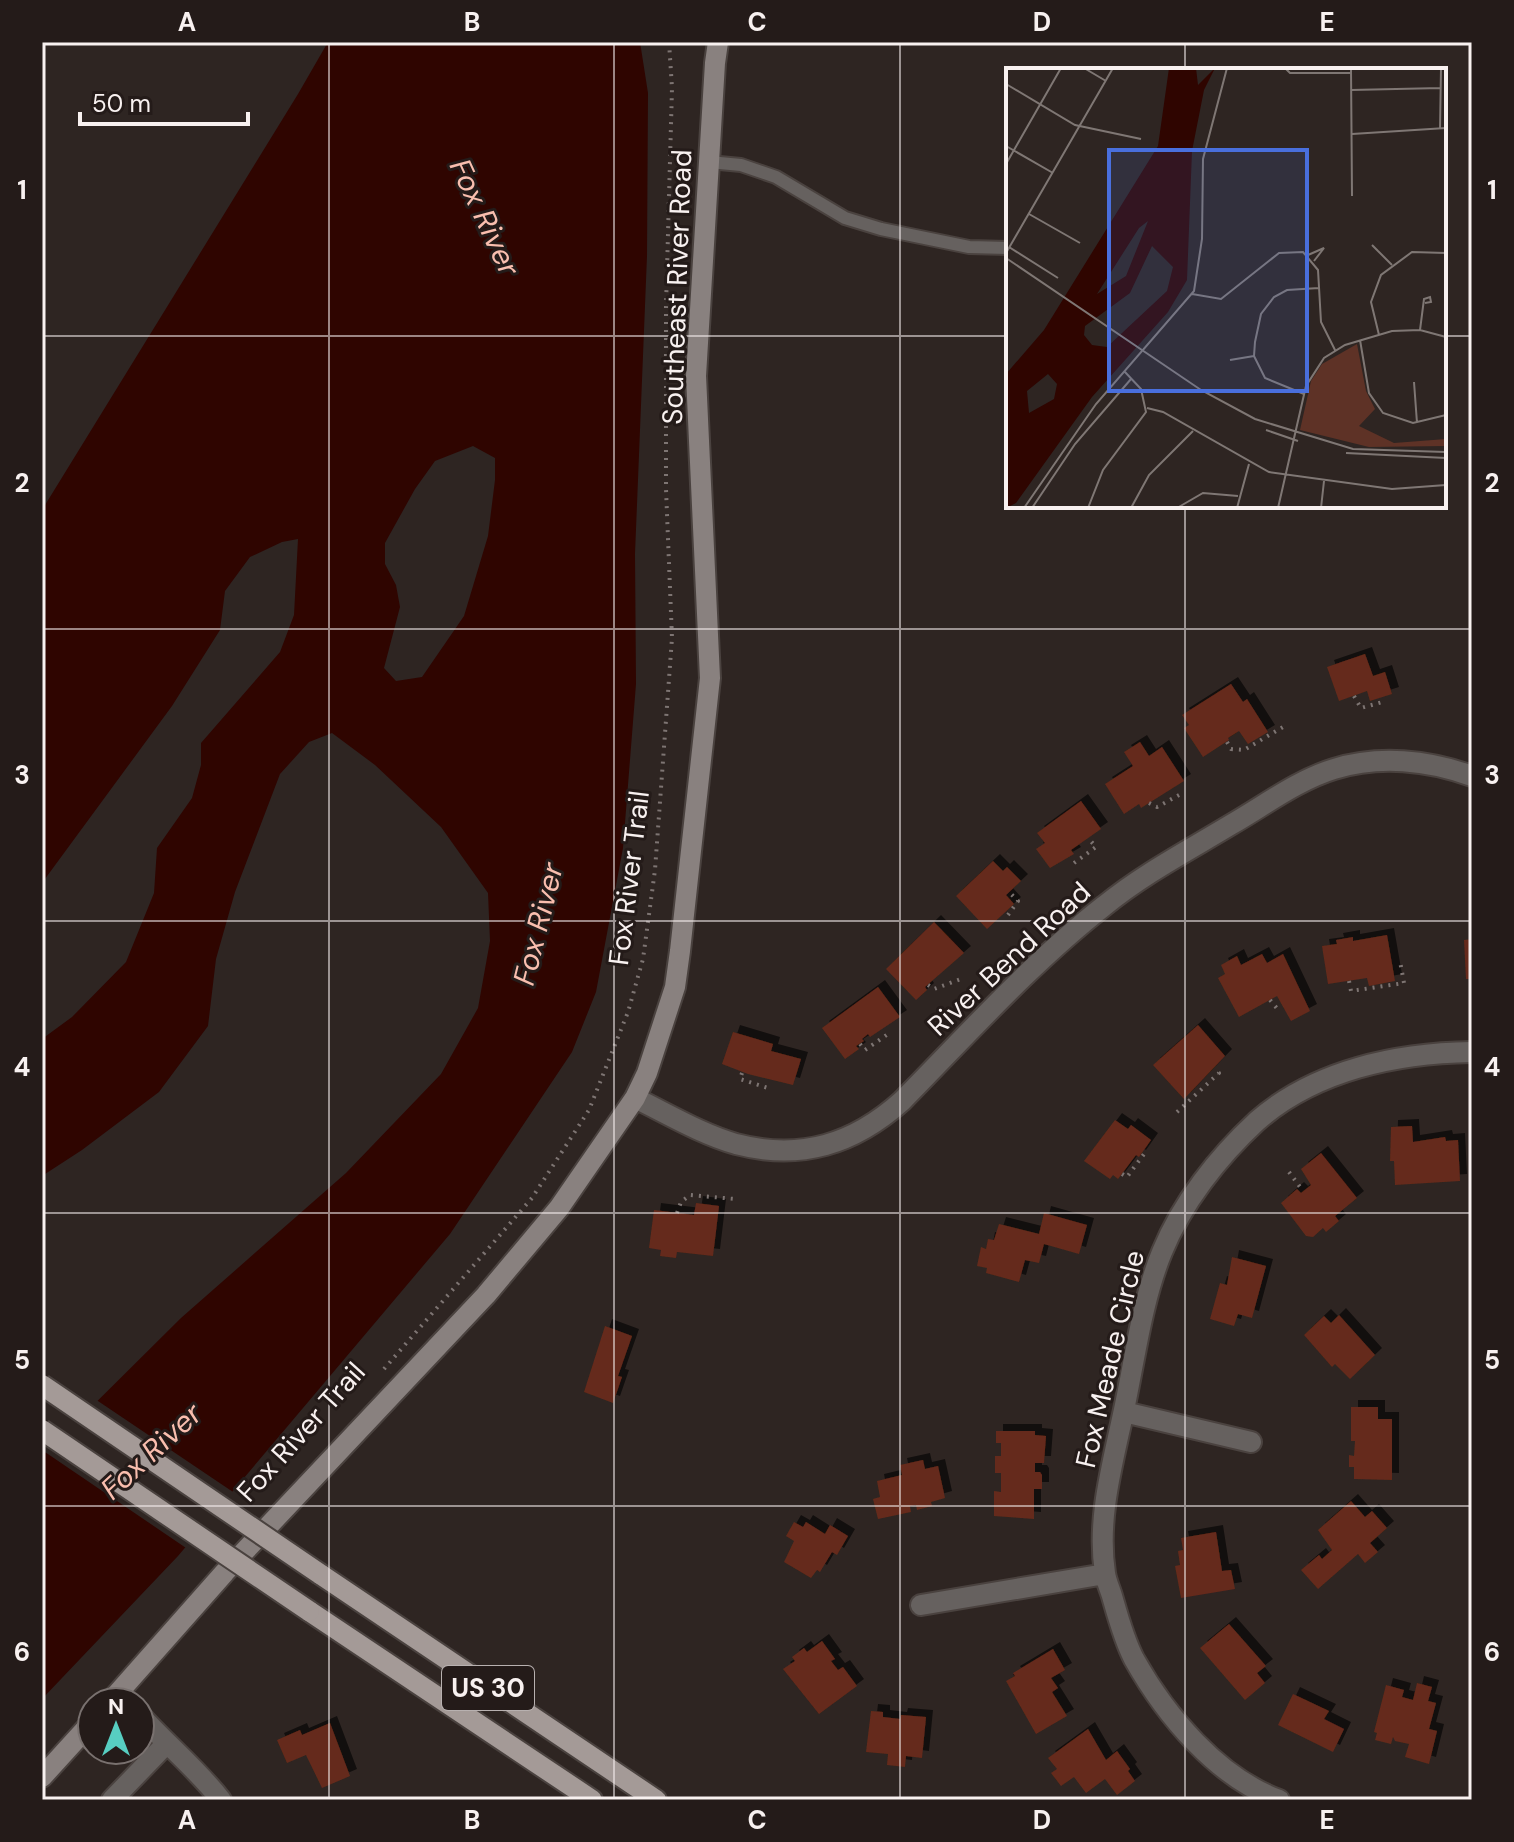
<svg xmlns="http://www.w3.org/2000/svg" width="1514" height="1842" font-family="'DM Sans',sans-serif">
<defs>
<filter id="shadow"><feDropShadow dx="7" dy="-7" stdDeviation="0" flood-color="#0009"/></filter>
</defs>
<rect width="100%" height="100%" fill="#2e2522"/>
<!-- water -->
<path fill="#2f0500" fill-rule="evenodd" d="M328 42H640L648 93 647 256 635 554 636 684 623 848 596 992 572 1052 450 1234 178 1556 42 1699V1456L181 1318 346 1173 441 1074 478 1008 490 941 488 893 441 827 375 765 332 733 309 742 280 774 235 892 216 959 208 1026 159 1092 82 1150 42 1176V1039L72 1017 126 962 154 893 157 848 192 798 201 765V743L280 652 294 615 298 539 282 542 250 557 225 591 220 630 172 706 42 883V510L298 94ZM473 446 495 458V480L488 536 464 616 422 677 396 681 384 668 400 607 396 585 385 564V543L415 489 435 461Z"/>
<!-- pier -->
<path fill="#2e2522" d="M95 1399 236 1494 189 1550 42 1450Z"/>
<!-- building -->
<path fill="#652a1a" filter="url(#shadow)" d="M1365 654 1373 676 1385 672 1392 694 1370 701 1367 691 1339 701 1327 667Z
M1231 684 1243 702 1247 699 1268 732 1248 744 1239 731 1228 738 1229 740 1203 757 1184 728 1189 725 1182 715Z
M1140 742 1149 756 1162 747 1184 781 1141 808 1139 804 1124 814 1105 784 1133 766 1124 752Z
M1081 801 1101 829 1071 850 1074 854 1050 868 1036 849 1045 843 1037 833Z
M993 861 1003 871 1007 867 1021 881 1006 895 1014 904 987 929 956 896Z
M934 922 964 953 925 987 927 990 916 1000 886 969Z
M1387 935 1395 981 1369 986 1367 978 1328 984 1322 946 1337 944 1336 940 1353 937V941Z
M1472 939V979H1466L1464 940Z
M1262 954 1267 963 1283 954 1310 1011 1291 1021 1277 996 1239 1017 1218 978 1225 974 1221 965 1237 956 1241 965Z
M878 987 900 1017 870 1037 868 1034 862 1039 864 1041 856 1046 859 1049 845 1059 822 1028Z
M1198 1025 1225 1056 1184 1099 1153 1065Z
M733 1032 773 1044 771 1051 801 1059 793 1085 748 1074 722 1064Z
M1115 1120 1128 1129 1131 1125 1151 1140 1139 1157 1136 1155 1118 1179 1113 1175 1110 1179 1084 1161Z
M1412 1126 1413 1142 1445 1137 1446 1141 1458 1140 1460 1181 1395 1185 1394 1161H1390L1391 1127Z
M1321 1153 1357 1198 1335 1216 1339 1221 1326 1232 1323 1228 1313 1237 1306 1236 1281 1203 1297 1189 1301 1193 1311 1185 1301 1169Z
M696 1203 719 1206 713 1256 677 1252 676 1258 660 1256 661 1250 649 1248 654 1210 694 1215Z
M1044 1213 1087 1225 1079 1254 1044 1244 1039 1263 1025 1260 1019 1282 986 1273 987 1268 977 1266 981 1247 986 1249 988 1239 994 1240 999 1224 1039 1234Z
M1232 1257 1266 1266 1252 1318 1238 1314 1234 1326 1210 1319 1220 1283 1227 1285Z
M1339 1315 1375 1355 1350 1379 1335 1364 1332 1367 1304 1335 1324 1316 1331 1323Z
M605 1326 632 1336 618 1376 622 1377 613 1403 584 1392Z
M1351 1407H1378V1419H1392V1480L1354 1479V1467H1349V1455L1354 1456 1355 1441H1351Z
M996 1431H1035V1435L1046 1436 1044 1463H1035V1472H1040L1042 1475V1489H1034V1519L994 1516V1491L1001 1492V1473H995V1456H1001V1443H996Z
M923 1460 925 1469 938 1466 945 1498 931 1502 932 1506 917 1510 916 1505 910 1506 911 1512 878 1519 873 1499 880 1497 877 1481 902 1475 900 1465Z
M1351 1501 1365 1517 1372 1511 1387 1528 1370 1543 1378 1552 1365 1563 1358 1554 1318 1589 1301 1570 1319 1555 1322 1559 1332 1550 1318 1530Z
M794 1522 803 1527 806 1522 825 1534 830 1525 848 1536 837 1555 832 1552 820 1572 817 1570 811 1578 784 1562 794 1541 786 1536Z
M1216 1532 1222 1571 1231 1570 1235 1589 1181 1598 1175 1566 1180 1565 1178 1551 1183 1550 1181 1538Z
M1229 1624 1266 1666 1257 1673 1265 1683 1245 1700 1200 1648Z
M822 1641 835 1659 831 1661 838 1670 843 1667 857 1686 819 1714 783 1669 795 1661 792 1657 804 1648 807 1652Z
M1053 1649 1065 1670 1051 1678 1058 1688 1052 1692 1067 1716 1036 1734 1006 1681 1015 1676 1013 1673Z
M1417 1683 1432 1687 1428 1701 1436 1703 1429 1729 1437 1731 1429 1764 1405 1757 1409 1744 1395 1741 1393 1737 1391 1744 1375 1740 1377 1733 1374 1732 1386 1685 1404 1690 1402 1697 1413 1700Z
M1293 1694 1329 1711 1324 1719 1344 1729 1333 1752 1278 1725Z
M871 1711 883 1712V1717L900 1719 901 1715 926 1717 922 1758 906 1756 905 1767 887 1765 888 1754 866 1752Z
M330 1723 350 1776 322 1788 306 1755 287 1763 277 1740 300 1730 302 1735Z
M1088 1729 1106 1760 1117 1751 1130 1769 1128 1771 1135 1781 1117 1795 1105 1779 1086 1793 1074 1777 1061 1786 1051 1773 1057 1769 1048 1758Z"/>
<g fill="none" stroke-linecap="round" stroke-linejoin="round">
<!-- lane casing -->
<g stroke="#4a423f" stroke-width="16">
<path id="lane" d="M709 162 741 165 776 177 845 218 881 229 969 247 1008 248"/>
</g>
<!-- street casing -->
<g stroke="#4a423f" stroke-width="24">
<path id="street" d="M635 1098C668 1114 701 1134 736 1144 801 1161 854 1144 902 1101 967 1035 1031 963 1104 906 1143 874 1189 850 1232 824 1265 805 1298 780 1334 769 1379 755 1428 760 1472 776
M1124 1412 1251 1442
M921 1605 1105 1574
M140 1715C166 1744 197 1769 221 1800
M112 1800 166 1744
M1279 1800C1217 1777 1166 1716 1134 1659 1124 1640 1118 1617 1112 1596 1110 1589 1106 1581 1105 1573 1096 1515 1115 1456 1126 1400 1136 1351 1143 1298 1162 1252 1182 1203 1218 1157 1257 1121 1315 1070 1397 1053 1472 1052"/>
</g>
<!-- secondary casing -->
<g stroke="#4a423f" stroke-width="24">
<path id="secondary" d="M110 1702 225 1572 486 1295 559 1208 635 1098 647 1073 675 987 680 951 710 678 696 376 715 63 718 42
M42 1777 92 1722"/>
</g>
<!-- primary casing -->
<g stroke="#4a423f" stroke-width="24">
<path id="primary" d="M320 1574 656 1800
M309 1611 592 1800"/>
</g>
<!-- path -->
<path stroke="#7e7573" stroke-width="4" stroke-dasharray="2 6" stroke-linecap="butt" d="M1354 696 1361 708 1386 701
M1227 742 1231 749 1244 750 1283 727
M1149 803 1157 807 1181 794
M1074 863 1096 847 1088 838
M1008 915 1018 901 1009 892
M1349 981 1351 991 1404 983 1400 961
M928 985 934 989 961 979
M1270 1000 1280 1012
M860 1044 865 1050 888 1034
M742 1073 740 1079 771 1089
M1177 1112 1219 1073 1215 1069
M1289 1172 1303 1191
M1122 1174 1127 1177 1147 1150
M677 1213 681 1202 690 1195 735 1199
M384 1369 532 1198 589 1110 628 1012 643 959 655 870 672 638 666 489V307L672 88 669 42"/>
<!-- lane -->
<use href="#lane" stroke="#66615f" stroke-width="12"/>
<!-- street -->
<use href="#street" stroke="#66615f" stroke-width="20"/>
<!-- secondary -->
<use href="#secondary" stroke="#89817f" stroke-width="20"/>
<!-- primary -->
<use href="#primary" stroke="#a49a97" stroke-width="20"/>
<!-- primary-bridge casing -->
<g stroke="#4a423f" stroke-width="24" stroke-linecap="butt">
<path id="primary-bridge" d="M42 1385 320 1574
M42 1430 309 1611"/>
</g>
<!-- primary-bridge -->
<use href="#primary-bridge" stroke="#a49a97" stroke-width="20"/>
</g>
<!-- grid -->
<path fill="none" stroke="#f8f1f0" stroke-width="2" stroke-opacity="0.55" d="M329 42V1800M614 42V1800M900 42V1800M1185 42V70M42 336H1008M1444 336H1472M1185 506V1800M42 629H1472M42 921H1472M42 1213H1472M42 1506H1472"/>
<g text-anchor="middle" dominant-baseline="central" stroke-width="6" stroke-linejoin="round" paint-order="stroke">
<!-- shield labels -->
<rect fill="#241b19" stroke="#b8b1b0" stroke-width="2" x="442" y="1666" width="92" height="44" rx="6"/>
<g font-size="26" font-weight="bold" fill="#f8f1f0">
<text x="488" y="1688">US 30</text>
</g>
<!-- street labels -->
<g font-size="28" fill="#f8f1f0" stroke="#241b19">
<text transform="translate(677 287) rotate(-88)">Southeast River Road</text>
<text transform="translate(629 878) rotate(-83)">Fox River Trail</text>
<text transform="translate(1009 959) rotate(-43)">River Bend Road</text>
<text transform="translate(1110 1359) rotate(-77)">Fox Meade Circle</text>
<text transform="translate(301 1432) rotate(-48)">Fox River Trail</text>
</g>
<!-- water labels -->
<g font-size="30" font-style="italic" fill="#f9beae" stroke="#241b19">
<text transform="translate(485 217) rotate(65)">Fox River</text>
<text transform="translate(538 924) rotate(-76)">Fox River</text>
<text transform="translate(151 1451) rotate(-43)">Fox River</text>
</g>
</g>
<!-- overview -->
<g transform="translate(1006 68)">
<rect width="440" height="440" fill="#2e2522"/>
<path d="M351 276 360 323 369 341 353 358 388 375 440 371V378L363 379 294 362 305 313 316 296Z" fill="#5e3226"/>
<path d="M163 0H190L192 17 209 0 198 22 186 83 181 212 162 244 86 329 10 435 0 440V306L38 262 152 78ZM142 153 120 208 91 226 133 160ZM146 178 167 199 161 223 101 279 86 277 78 267 79 258 124 225ZM42 306 51 316 48 331 23 345 21 323Z" fill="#2f0500" fill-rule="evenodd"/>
<path fill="none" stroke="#7f7774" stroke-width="2" d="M78 0 100 13M279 0 284 5H345M345 0 346 128M0 16 69 57 135 71M345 22 435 20M434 61 435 0M346 66 440 60M0 78 47 105M0 96 55 0M23 146 74 175M3 179 52 210M372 183 366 177 386 197M0 185 107 0M302 187 318 180 308 193M0 190 195 322 249 351 347 381 440 384M186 226 215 231 273 185 297 184 312 202 315 254 329 282M414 262 418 231 424 229 425 234 419 235M373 267 365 234 375 207 406 184 440 185M354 272 363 325 377 345 407 355 440 347M224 292 248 288M408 314 411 355M298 326 259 310 248 288 249 274 255 246 268 229 281 222 313 220M141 340 157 344 263 404 386 421 440 417M260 362 292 373M340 385 440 390M18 440 90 336 188 223 196 171 197 91 221 0M26 440 69 376 125 311M82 440 97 402 140 344 135 321 119 304M125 440 143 407 187 363M171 440 197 425 232 428M231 440 243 396M272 440 300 318 318 290 339 277 386 263 414 262 440 269M315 440 318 413"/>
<path fill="#496fdd" fill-opacity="0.15" stroke="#496fdd" stroke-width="4" d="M103 82H301V323H103Z"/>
<rect width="440" height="440" fill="none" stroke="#f8f1f0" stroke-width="4"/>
</g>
<!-- border -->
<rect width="1514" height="1842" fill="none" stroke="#241b19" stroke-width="88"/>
<!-- north arrow -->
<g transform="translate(116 1726)"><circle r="38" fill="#241b19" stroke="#79716f" stroke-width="2"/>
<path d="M0-6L14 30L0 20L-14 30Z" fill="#57cec1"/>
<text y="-12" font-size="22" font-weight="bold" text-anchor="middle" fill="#f8f1f0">N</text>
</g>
<!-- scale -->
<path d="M80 112v12h168v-12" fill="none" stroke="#f8f1f0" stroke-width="4"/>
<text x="92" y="112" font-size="24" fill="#f8f1f0" stroke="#241b19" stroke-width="6" paint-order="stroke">50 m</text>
<rect x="44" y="44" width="1426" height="1754" fill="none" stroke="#f8f1f0" stroke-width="3"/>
<g font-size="26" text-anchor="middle" font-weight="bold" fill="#f8f1f0">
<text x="187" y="31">A</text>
<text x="472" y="31">B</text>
<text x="757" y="31">C</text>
<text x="1042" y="31">D</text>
<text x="1327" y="31">E</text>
<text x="22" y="199">1</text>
<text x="1492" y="199">1</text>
<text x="22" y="492">2</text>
<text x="1492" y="492">2</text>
<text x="22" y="784">3</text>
<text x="1492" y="784">3</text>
<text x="22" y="1076">4</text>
<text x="1492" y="1076">4</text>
<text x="22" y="1369">5</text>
<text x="1492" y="1369">5</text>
<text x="22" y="1661">6</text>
<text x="1492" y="1661">6</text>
<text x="187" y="1829">A</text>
<text x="472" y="1829">B</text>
<text x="757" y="1829">C</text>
<text x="1042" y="1829">D</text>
<text x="1327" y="1829">E</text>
</g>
</svg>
